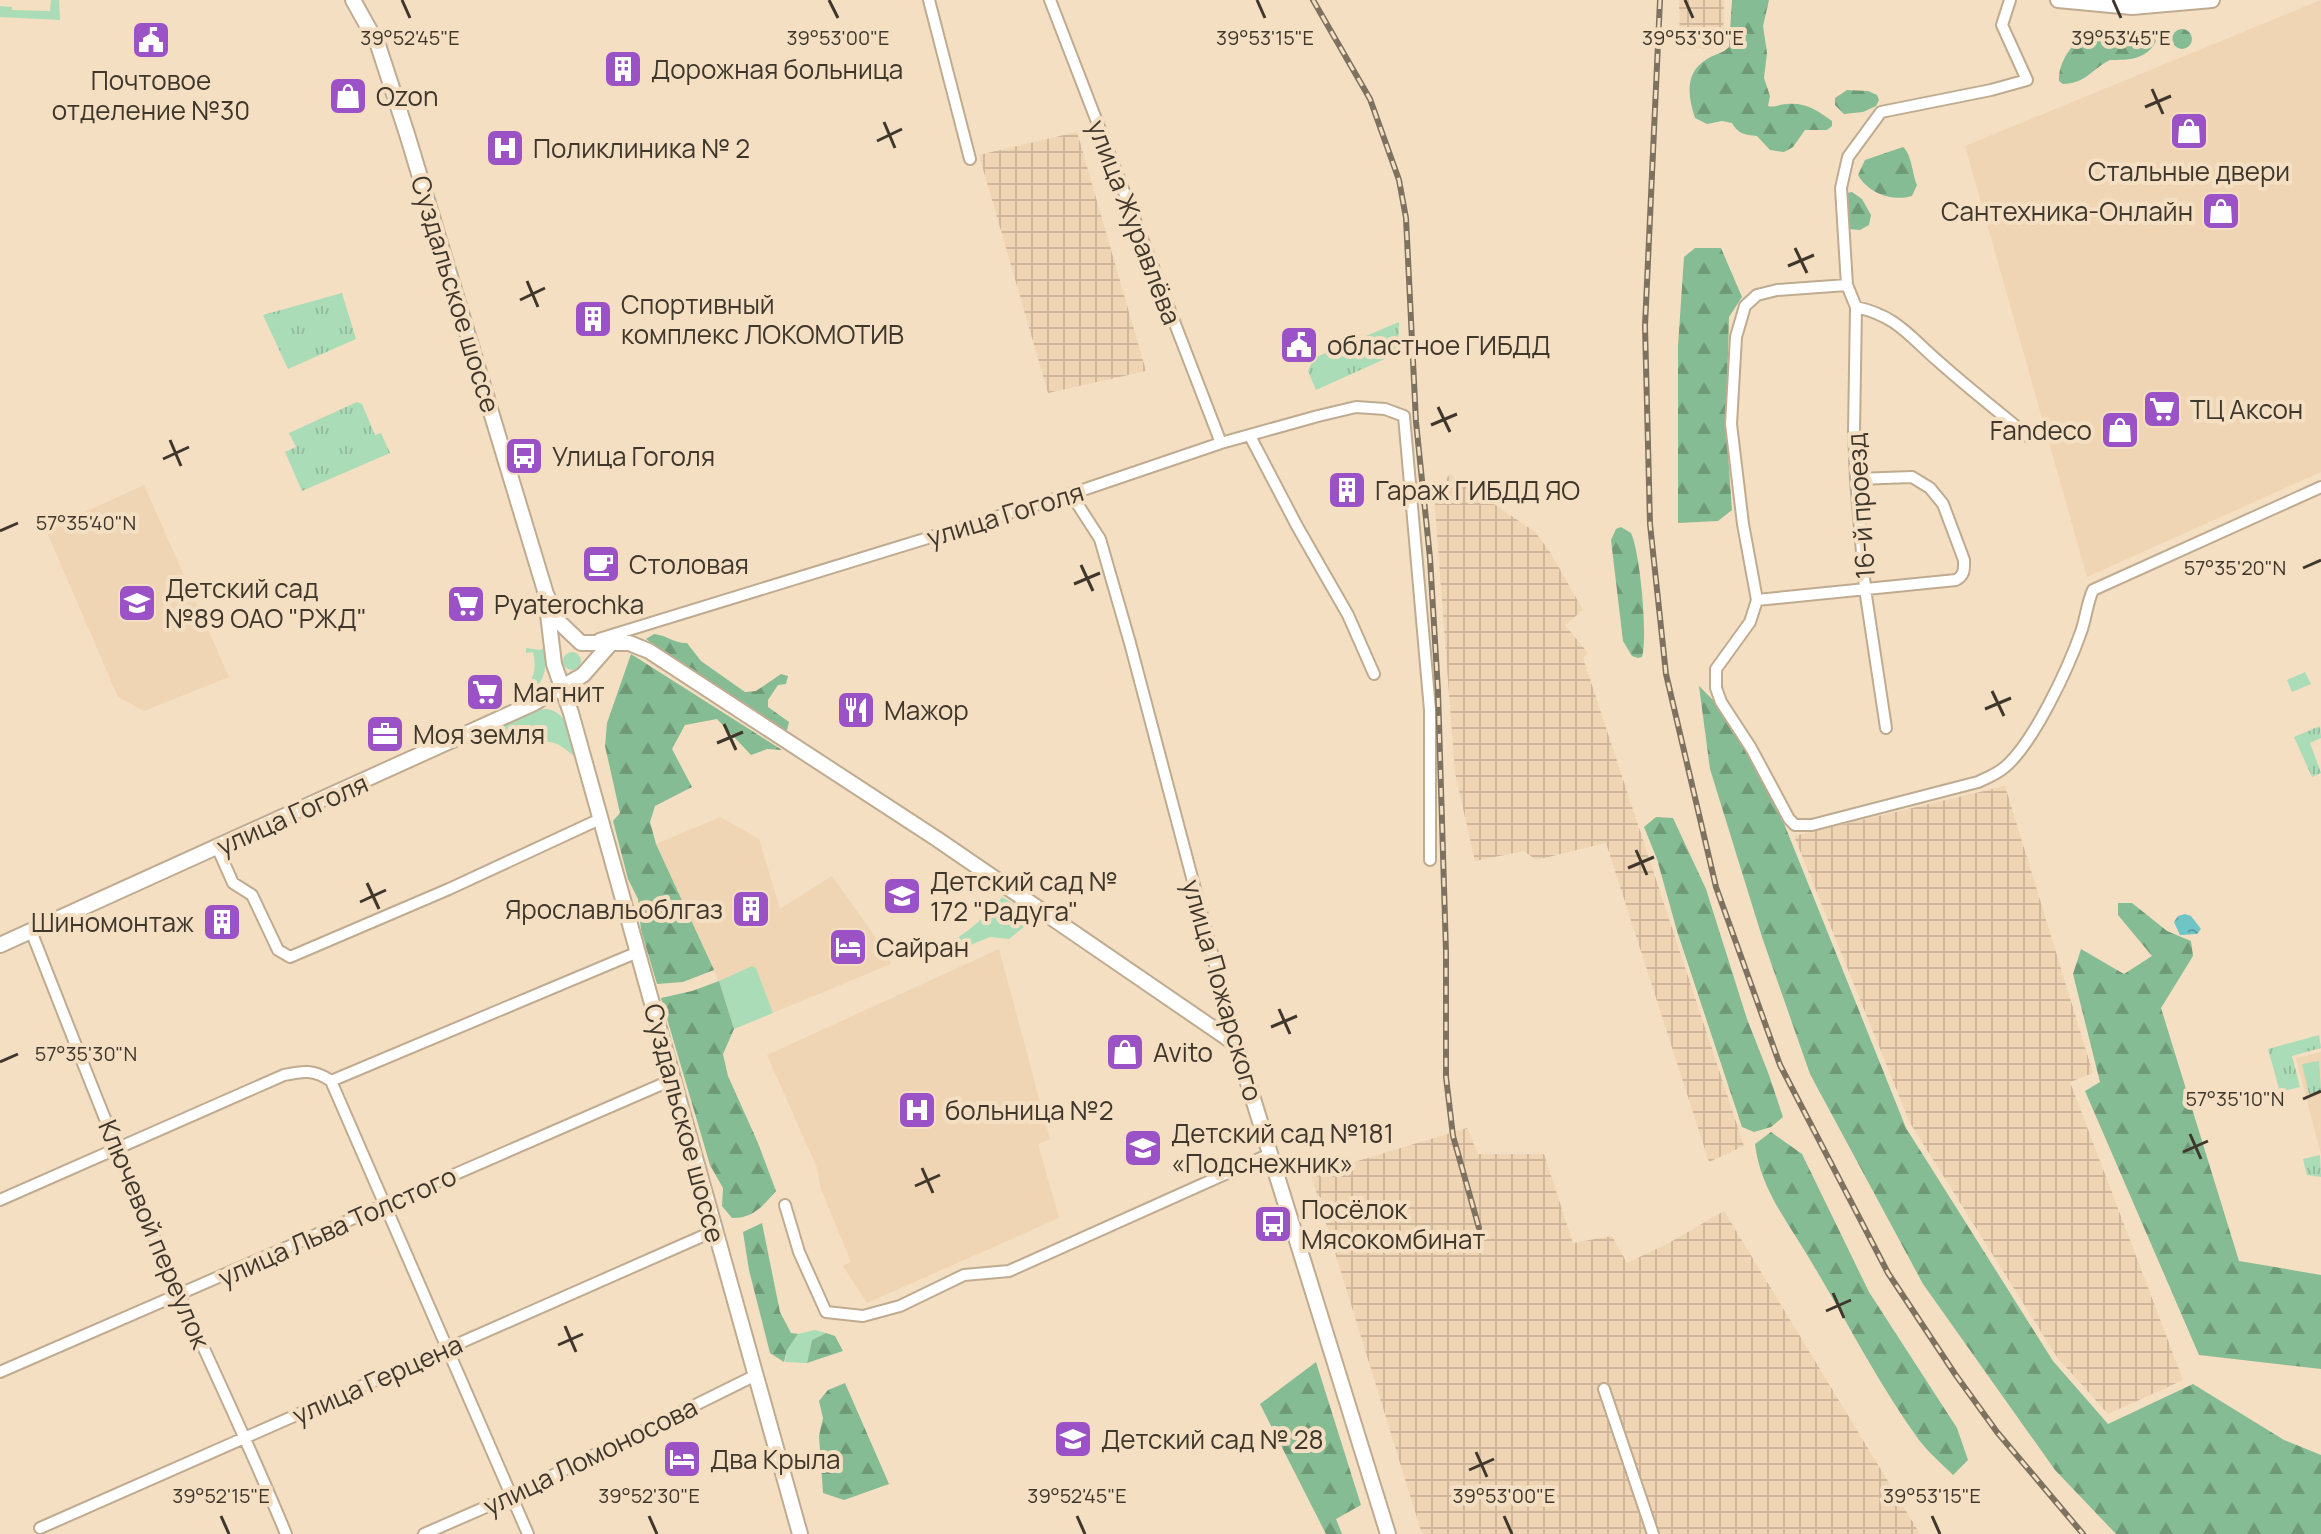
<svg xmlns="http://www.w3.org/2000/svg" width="2321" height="1534" font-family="Manrope,sans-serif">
<defs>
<pattern id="industrial-grid" width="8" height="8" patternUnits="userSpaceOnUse" patternTransform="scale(2)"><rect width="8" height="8" fill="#efd5b3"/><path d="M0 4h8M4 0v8" fill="none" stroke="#ceb79a"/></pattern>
<pattern id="forest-firs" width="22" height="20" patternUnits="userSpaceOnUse" patternTransform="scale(2)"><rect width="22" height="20" fill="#85bc93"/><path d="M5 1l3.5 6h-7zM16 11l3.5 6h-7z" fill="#6e9a78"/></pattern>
<pattern id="park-tufts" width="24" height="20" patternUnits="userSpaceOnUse" patternTransform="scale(2)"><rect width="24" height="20" fill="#aadcb7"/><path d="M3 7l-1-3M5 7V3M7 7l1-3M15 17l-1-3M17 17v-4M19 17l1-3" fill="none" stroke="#93bd9e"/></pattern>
<pattern id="water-ripples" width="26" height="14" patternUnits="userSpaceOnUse" patternTransform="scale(2)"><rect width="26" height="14" fill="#6fc4c6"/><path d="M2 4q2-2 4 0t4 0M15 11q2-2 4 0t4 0" fill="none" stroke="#5da0a1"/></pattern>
</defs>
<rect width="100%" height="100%" fill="#f4dfc3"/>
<!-- built -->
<path fill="#efd5b3" d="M2321 0V472L2087 577 1965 146Z
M144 485 229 677 144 711 118 697 46 530Z
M720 817 759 839 780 909 832 876 889 956 891 964 734 1029 716 975 656 844Z
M999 949 1050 1139 1038 1144 1059 1218 867 1303 843 1266 851 1262 821 1189 817 1168 767 1055Z
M2321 1052V1154L2296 1058Z"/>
<!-- industrial -->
<path fill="url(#industrial-grid)" d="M1679 0H1724L1723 49 1680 48Z
M1077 132 1146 371 1048 393 979 155Z
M1450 474 1535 532 1550 552 1583 610 1565 625 1588 653 1583 658 1744 1146 1709 1162 1606 843 1536 860 1524 851 1475 861 1455 773 1434 495Z
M2005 786 2093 1073 2070 1082 2183 1380 2108 1414 2057 1357 1910 1123 1794 836Z
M1467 1128 1478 1154H1544L1573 1243 1612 1236 1627 1263 1669 1243 1724 1211 1920 1534H1422L1311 1175Z"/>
<!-- grass -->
<path fill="#aadcb7" d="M51 0H59L60 20 0 17V6L12 7V10L50 11Z
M545 646C547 671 545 686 521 698V692C534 680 537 670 533 652L526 653V648L541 650Z
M563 661a9 9 0 1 1 18 0a9 9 0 1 1-18 0Z
M542 709C568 708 574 738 577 758 563 748 558 740 539 742L532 737 513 740 475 738Z
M1002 897 1025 911V926L1009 939 990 937 934 960 927 955C956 942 982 922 1002 897Z
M752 966 756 968 773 1013 734 1029 719 981Z
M815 1330 826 1333 812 1340 807 1363 785 1362 787 1350 798 1334Z"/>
<!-- forest -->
<path fill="url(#forest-firs)" d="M1732 0H1769L1763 26 1767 53 1764 78 1770 96 1768 106C1776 108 1779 104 1787 104 1806 102 1818 111 1832 121V126L1827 130H1805L1793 147 1784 152 1770 150 1757 136C1745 135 1738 134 1732 123L1722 121 1707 124 1695 118C1688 96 1684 73 1707 59 1715 54 1722 54 1729 47Z
M2172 39a10 10 0 1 1 20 0a10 10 0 1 1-20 0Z
M2141 30 2151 32 2156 41C2147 60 2128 60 2110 60 2092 69 2085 84 2063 84L2059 81C2058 61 2075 35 2097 33 2118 30 2113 44 2141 30Z
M1847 90 1868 91 1877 95 1879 100 1876 106 1863 112 1844 114 1835 105V98Z
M1903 147C1912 155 1912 173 1917 185L1912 196C1892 202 1868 193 1858 175L1865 160Z
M1852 192 1862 199 1871 215 1869 225 1860 230 1848 229 1846 193Z
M1695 248H1721L1742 297 1729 317 1726 427 1732 510 1718 521 1678 523V346L1684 257Z
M1621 527 1631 533C1640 552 1648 636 1642 657L1638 658 1632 656 1623 641 1611 540 1616 529Z
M654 634C666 635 676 644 687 643L701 661 745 692 756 691 781 674 788 676 786 684 778 685 768 700V707L789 722 786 734 646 639Z
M631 654 782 750 767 749 751 755 717 719 685 725 672 749 692 787 655 806 650 822 656 844 714 970 683 982 657 984 641 930 638 899 628 879 613 821 620 813 605 746 607 723Z
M1699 686 1749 736 1906 1128 2053 1361 2108 1424 2193 1384 2284 1440 2321 1455V1534H2116L2055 1470 1923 1284 1810 1074 1762 937 1710 769Z
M1656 817 1673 818 1706 889 1747 1019 1769 1075 1783 1117 1771 1127 1754 1132 1742 1127 1677 931 1657 859 1644 827Z
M2118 903H2132L2167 931 2191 941 2193 956 2161 1008 2239 1261 2321 1275V1369L2199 1355 2085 1091 2100 1082 2073 974 2081 949 2124 974 2152 956 2118 915Z
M719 981 734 1029 723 1054 728 1076 758 1143 776 1191C764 1205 752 1219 732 1218L722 1206 723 1188 710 1165 661 998 692 991Z
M1771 1132 1802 1154 1869 1292 1957 1428 1968 1460 1953 1475C1942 1464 1929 1453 1919 1440 1877 1382 1846 1319 1809 1258 1787 1221 1760 1188 1755 1144Z
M762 1223 780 1312 791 1333 798 1334 787 1350 784 1362 770 1353 749 1270 743 1232Z
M826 1333 835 1336 843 1351 807 1363 812 1340Z
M1316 1362 1361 1505 1336 1519 1342 1534H1326L1260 1404Z
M845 1383 889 1484 844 1500 823 1493 819 1436 823 1418 819 1401 828 1390Z"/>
<!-- park -->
<path fill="url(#park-tufts)" d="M342 293 356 339 288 369 263 315Z
M1399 322 1398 353 1316 390 1308 371 1314 358Z
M357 402 362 404 375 435 381 433 390 453 302 491 285 452 296 447 289 433Z
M2305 672 2311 684 2292 692 2287 680Z
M2320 726 2321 738 2310 743 2321 773 2312 777 2294 737Z
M2319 1035 2321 1048 2292 1056 2300 1087 2280 1092 2268 1049Z
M2319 1061 2321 1091 2309 1094 2302 1064Z
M2320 1155 2321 1177 2307 1175 2303 1159Z"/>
<!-- water -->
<path fill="url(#water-ripples)" d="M2185 914 2191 916 2201 929 2197 934 2180 935 2174 922 2178 916Z"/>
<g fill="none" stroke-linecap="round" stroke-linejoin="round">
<!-- street casing -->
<g stroke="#bfab90" stroke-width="14">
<path id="street" d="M929 0 970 159
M1050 0 1221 443
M1847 285 1777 290 1757 295 1745 306 1736 337 1731 424 1743 524 1757 600 1750 622 1716 669V688L1721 702 1751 748 1789 819 1795 825H1812L1978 782C1987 778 1997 774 2005 767 2034 742 2068 669 2081 632 2086 618 2087 603 2093 590L2321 487
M1856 307C1897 316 1909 336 1938 361 1967 387 1999 412 2029 437
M1250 436 1297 526 1348 615 1374 674
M1071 494 1100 539 1130 643 1236 1044
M1757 600 1956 580C1965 575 1964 569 1964 560L1943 504 1930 488 1912 477 1856 479
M599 639 1071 494 1221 443 1318 416 1356 407 1385 409 1404 416 1430 710V860
M1886 728 1865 589 1856 479 1854 432 1856 307 1847 285 1841 188 1848 157 1881 112 1991 90 2027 80 2002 25 2010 0
M217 847 233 883 252 895 278 950 290 957 449 889 600 819
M31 931C79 1053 126 1176 180 1296 216 1376 253 1453 286 1534
M331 1081 528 1534
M331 1081 638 952
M0 1200 284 1075C303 1071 314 1069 331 1081
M785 1205 799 1252 826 1312 863 1316 900 1306 964 1275 1009 1271 1270 1154
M0 1372 674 1079
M1604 1389 1653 1534
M40 1528 714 1231
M424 1534 511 1496 756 1375"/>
</g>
<!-- secondary casing -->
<g stroke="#bfab90" stroke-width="18">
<path id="secondary" d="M353 0 378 45 407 134 546 594 559 622 581 643H629L649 651 937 839 1236 1044 1388 1534
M2058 0 2132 7 2212 0
M547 606 554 664 571 713 800 1534
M0 945 534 703 583 675 612 642"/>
</g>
<!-- street -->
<use href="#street" stroke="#fff" stroke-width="10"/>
<!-- secondary -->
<use href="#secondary" stroke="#fff" stroke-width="14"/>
<!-- rail casing -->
<g stroke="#7d7160" stroke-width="6">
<path id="rail" d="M1313 0 1370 99 1399 180 1406 218 1416 422 1430 558 1438 691 1446 952V1077L1453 1136 1479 1228
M1660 0 1645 326 1650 524 1666 674 1716 887 1780 1065 1888 1273 1955 1374 1997 1432 2083 1534"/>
</g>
<!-- rail -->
<use href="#rail" stroke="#f4dfc3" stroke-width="3" stroke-dasharray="9" stroke-linecap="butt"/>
</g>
<!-- ticks -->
<path fill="none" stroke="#3f372c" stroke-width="3" d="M402 0 410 18M829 0 838 18M1257 0 1265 18M1685 0 1693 18M2113 0 2121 18M2152 89 2163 114M2145 107 2171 96M884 122 895 148M877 141 902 129M1795 248 1807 273M1788 266 1814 255M527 281 538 307M520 300 545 288M1438 407 1450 432M1431 425 1457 414M170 440 181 466M163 459 189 447M0 531 18 523M1081 565 1093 591M2303 568 2321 560M1074 584 1100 573M1992 691 2004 716M1985 709 2011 698M724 724 736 750M717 743 743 732M1636 850 1647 875M1628 868 1654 857M367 883 379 909M360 902 386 890M1279 1009 1290 1034M1271 1027 1297 1016M0 1062 18 1054M2303 1099 2321 1091M2190 1134 2201 1159M2183 1152 2208 1141M922 1168 933 1193M915 1186 940 1175M1833 1293 1844 1318M1826 1311 1851 1300M565 1326 576 1352M558 1345 583 1334M1476 1452 1487 1477M1469 1470 1494 1459M221 1516 229 1534M649 1516 657 1534M1077 1516 1085 1534M1504 1516 1512 1534M1932 1516 1940 1534"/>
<!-- icons -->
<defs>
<g id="civic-square" transform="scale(2)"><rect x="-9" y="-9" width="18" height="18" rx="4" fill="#9b52c6" stroke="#f4dfc3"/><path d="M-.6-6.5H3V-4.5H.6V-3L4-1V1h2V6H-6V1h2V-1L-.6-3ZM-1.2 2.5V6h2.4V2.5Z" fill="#fff"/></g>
<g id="building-square" transform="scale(2)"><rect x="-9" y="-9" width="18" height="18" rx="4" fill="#9b52c6" stroke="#f4dfc3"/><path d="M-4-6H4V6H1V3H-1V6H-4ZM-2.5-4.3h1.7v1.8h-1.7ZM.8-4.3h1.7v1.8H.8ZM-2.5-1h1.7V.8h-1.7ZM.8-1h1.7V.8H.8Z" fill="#fff"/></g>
<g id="shop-square" transform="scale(2)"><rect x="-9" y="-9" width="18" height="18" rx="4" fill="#9b52c6" stroke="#f4dfc3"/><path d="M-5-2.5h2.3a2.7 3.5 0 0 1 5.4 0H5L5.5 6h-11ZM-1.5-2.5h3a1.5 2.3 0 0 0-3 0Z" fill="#fff"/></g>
<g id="hospital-square" transform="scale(2)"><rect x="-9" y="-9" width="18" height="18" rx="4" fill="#9b52c6" stroke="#f4dfc3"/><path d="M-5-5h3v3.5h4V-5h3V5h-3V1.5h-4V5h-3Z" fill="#fff"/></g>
<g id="supermarket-square" transform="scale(2)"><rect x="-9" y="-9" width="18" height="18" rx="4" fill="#9b52c6" stroke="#f4dfc3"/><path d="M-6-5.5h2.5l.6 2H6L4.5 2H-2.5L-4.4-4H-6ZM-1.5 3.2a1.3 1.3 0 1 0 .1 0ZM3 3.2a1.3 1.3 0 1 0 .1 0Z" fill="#fff"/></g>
<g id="bus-square" transform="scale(2)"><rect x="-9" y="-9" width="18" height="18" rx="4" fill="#9b52c6" stroke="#f4dfc3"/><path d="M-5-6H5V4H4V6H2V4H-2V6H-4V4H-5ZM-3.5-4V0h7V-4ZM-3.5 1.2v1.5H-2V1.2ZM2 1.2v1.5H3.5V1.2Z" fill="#fff"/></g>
<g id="cafe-square" transform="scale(2)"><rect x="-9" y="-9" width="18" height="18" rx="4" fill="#9b52c6" stroke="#f4dfc3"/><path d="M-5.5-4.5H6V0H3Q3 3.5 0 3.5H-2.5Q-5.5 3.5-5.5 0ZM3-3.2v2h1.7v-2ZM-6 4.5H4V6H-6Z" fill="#fff"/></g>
<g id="school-square" transform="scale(2)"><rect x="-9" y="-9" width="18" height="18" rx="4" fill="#9b52c6" stroke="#f4dfc3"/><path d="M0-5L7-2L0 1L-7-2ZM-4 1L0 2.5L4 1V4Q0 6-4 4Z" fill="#fff"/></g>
<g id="restaurant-square" transform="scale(2)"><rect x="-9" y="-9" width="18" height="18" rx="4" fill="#9b52c6" stroke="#f4dfc3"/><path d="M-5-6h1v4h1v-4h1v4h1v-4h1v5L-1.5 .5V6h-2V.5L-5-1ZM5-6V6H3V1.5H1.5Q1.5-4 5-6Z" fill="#fff"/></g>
<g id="office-square" transform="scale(2)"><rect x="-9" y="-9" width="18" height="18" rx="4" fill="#9b52c6" stroke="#f4dfc3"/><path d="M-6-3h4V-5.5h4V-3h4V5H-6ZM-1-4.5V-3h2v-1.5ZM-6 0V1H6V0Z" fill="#fff"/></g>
<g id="hotel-square" transform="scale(2)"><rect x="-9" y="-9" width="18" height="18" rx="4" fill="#9b52c6" stroke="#f4dfc3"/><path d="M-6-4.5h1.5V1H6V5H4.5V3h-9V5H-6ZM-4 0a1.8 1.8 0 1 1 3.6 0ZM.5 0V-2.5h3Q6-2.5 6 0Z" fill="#fff"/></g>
</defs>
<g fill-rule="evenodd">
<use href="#civic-square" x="151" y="40"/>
<use href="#building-square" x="623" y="69"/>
<use href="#shop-square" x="348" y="96"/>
<use href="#shop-square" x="2189" y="131"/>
<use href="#hospital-square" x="505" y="148"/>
<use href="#shop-square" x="2221" y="211"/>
<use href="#building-square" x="593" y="319"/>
<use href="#civic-square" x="1299" y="345"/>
<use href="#supermarket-square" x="2162" y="409"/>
<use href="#shop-square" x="2120" y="430"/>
<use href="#bus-square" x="524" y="456"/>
<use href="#building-square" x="1347" y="490"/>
<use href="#cafe-square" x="601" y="564"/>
<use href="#school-square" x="137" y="603"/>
<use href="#supermarket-square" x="466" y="604"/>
<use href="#supermarket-square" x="485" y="692"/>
<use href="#restaurant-square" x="856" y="710"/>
<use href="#office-square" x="385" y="734"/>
<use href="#school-square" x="902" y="896"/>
<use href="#building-square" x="751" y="909"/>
<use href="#building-square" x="222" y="922"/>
<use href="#hotel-square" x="848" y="947"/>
<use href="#shop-square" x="1125" y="1052"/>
<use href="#hospital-square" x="917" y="1110"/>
<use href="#school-square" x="1143" y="1148"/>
<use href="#bus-square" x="1273" y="1224"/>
<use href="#school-square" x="1073" y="1439"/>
<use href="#hotel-square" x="682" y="1459"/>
</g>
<g text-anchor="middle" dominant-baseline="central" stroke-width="8" stroke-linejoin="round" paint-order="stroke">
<!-- poi labels -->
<g font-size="26" fill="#3f372c" stroke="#f4dfc3" text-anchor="start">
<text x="651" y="69">Дорожная больница</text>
<text x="151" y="80" text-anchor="middle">Почтовое<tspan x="151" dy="30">отделение №30</tspan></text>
<text x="376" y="96">Ozon</text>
<text x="533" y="148">Поликлиника № 2</text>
<text x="2189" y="171" text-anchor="middle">Стальные двери</text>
<text x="2193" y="211" text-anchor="end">Сантехника-Онлайн</text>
<text x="621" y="304">Спортивный<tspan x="621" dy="30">комплекс ЛОКОМОТИВ</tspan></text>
<text x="1327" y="345">областное ГИБДД</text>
<text x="2190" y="409">ТЦ Аксон</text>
<text x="2092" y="430" text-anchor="end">Fandeco</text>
<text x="552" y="456">Улица Гоголя</text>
<text x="1375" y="490">Гараж ГИБДД ЯО</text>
<text x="629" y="564">Столовая</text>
<text x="165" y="588">Детский сад<tspan x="165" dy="30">№89 ОАО "РЖД"</tspan></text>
<text x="494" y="604">Pyaterochka</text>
<text x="513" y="692">Магнит</text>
<text x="884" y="710">Мажор</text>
<text x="413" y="734">Моя земля</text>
<text x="930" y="881">Детский сад №<tspan x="930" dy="30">172 "Радуга"</tspan></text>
<text x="723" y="909" text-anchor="end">Ярославльоблгаз</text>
<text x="194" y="922" text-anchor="end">Шиномонтаж</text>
<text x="876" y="947">Сайран</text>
<text x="1153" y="1052">Avito</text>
<text x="945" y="1110">больница №2</text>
<text x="1171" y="1133">Детский сад №181<tspan x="1171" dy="30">«Подснежник»</tspan></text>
<text x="1301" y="1209">Посёлок<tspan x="1301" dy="30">Мясокомбинат</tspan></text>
<text x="1101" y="1439">Детский сад № 28</text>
<text x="710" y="1459">Два Крыла</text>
</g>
<!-- street labels -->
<g font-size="26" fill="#3f372c" stroke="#f4dfc3">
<text transform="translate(1135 222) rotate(69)">улица Журавлёва</text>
<text transform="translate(456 294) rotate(73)">Суздальское шоссе</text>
<text transform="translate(1860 506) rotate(-94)">16-й проезд</text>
<text transform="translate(1005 514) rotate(-17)">улица Гоголя</text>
<text transform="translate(292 814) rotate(-24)">улица Гоголя</text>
<text transform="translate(1223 990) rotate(74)">улица Пожарского</text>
<text transform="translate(685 1123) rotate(75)">Суздальское шоссе</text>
<text transform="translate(337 1226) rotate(-24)">улица Льва Толстого</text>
<text transform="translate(155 1234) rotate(67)">Ключевой переулок</text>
<text transform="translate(377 1379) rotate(-24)">улица Герцена</text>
<text transform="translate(590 1456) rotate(-26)">улица Ломоносова</text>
</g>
</g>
<g font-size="20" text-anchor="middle" fill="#3f372c" stroke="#f4dfc3" stroke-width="8" stroke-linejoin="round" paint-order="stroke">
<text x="410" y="45">39°52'45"E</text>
<text x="838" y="45">39°53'00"E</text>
<text x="1265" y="45">39°53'15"E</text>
<text x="2121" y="45">39°53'45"E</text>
<text x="1693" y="45">39°53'30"E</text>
<text x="86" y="530">57°35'40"N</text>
<text x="2235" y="575">57°35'20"N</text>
<text x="86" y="1061">57°35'30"N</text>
<text x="2235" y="1106">57°35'10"N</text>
<text x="221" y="1503">39°52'15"E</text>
<text x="649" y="1503">39°52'30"E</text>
<text x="1077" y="1503">39°52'45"E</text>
<text x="1504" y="1503">39°53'00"E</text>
<text x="1932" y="1503">39°53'15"E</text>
</g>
</svg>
